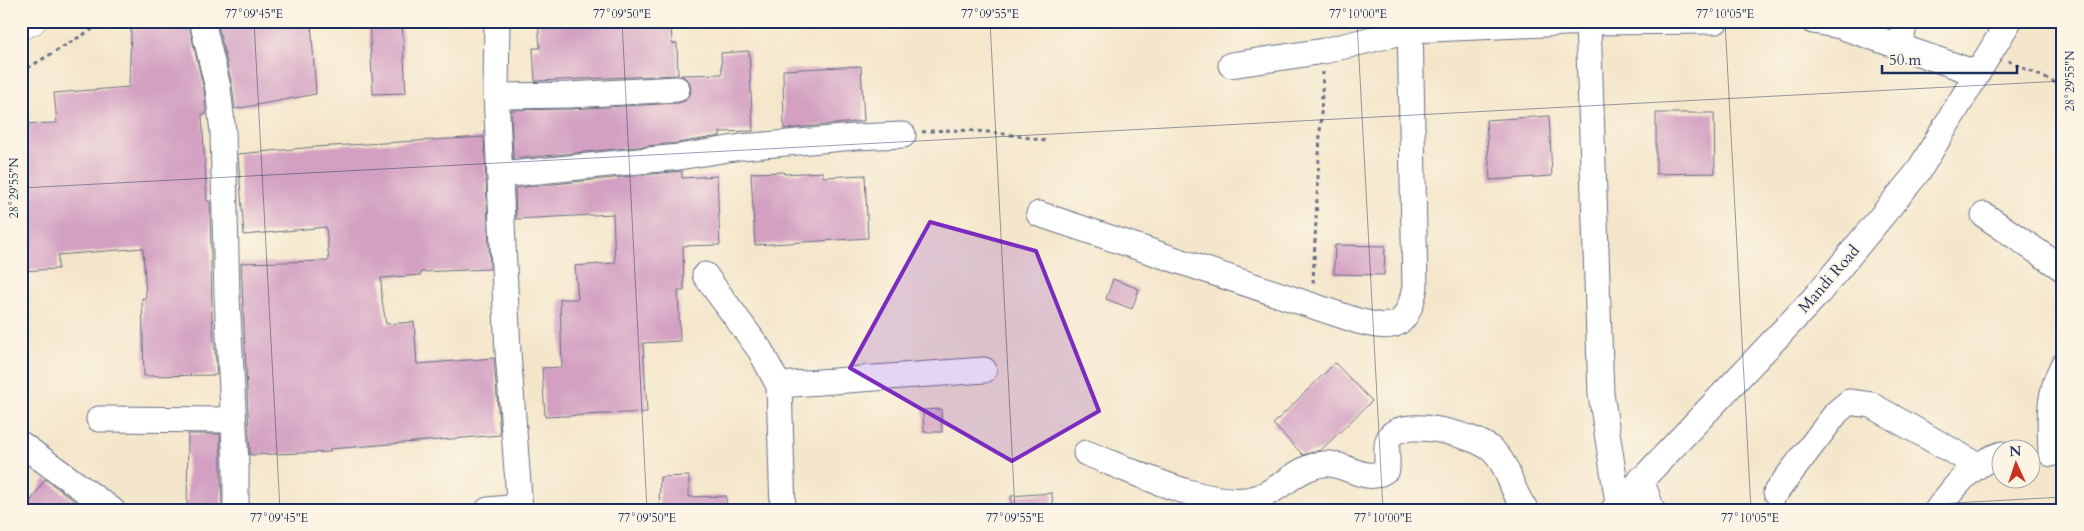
<svg xmlns="http://www.w3.org/2000/svg" width="2084" height="531" font-family="Cardo,serif">
<rect width="100%" height="100%" fill="#fcf5e5"/>
<filter id="ink" filterUnits="userSpaceOnUse"><feTurbulence type="fractalNoise" baseFrequency=".02" numOctaves="2"/><feDisplacementMap in="SourceGraphic" scale="10" xChannelSelector="R" yChannelSelector="G"/><feConvolveMatrix kernelMatrix="1 2 1 2 8 2 1 2 1" color-interpolation-filters="sRGB"/></filter>
<filter id="wash" filterUnits="userSpaceOnUse"><feTurbulence type="fractalNoise" baseFrequency=".0096" numOctaves="4" result="noise"/><feDisplacementMap in="SourceGraphic" scale="20" xChannelSelector="R" yChannelSelector="G"/><feGaussianBlur stdDeviation="1.12" result="paint"/><feColorMatrix in="noise" values="0 0 0 0 0 0 0 0 0 0 0 0 0 0 0 0 0 1.4 0 .05"/><feComposite in="paint" operator="in"/></filter>
<g filter="url(#wash)">
<rect width="100%" height="100%" fill="#f4e6cb"/>
<g id="blocks">
<!-- building -->
<path fill="#d3a0c2" d="M161 21H188L204 90 206 114 202 115 207 201H210L212 316 217 375 144 376 142 298H146L143 248 58 255V269L21 271V124L57 123 54 93 129 87 131 30Z
M217 21H311L316 94 235 109 232 85Z
M369 21H402L406 93 373 94Z
M538 21H671L672 44 677 43 678 75 535 81 533 48H540Z
M749 51 753 131 720 132V136L677 143 513 159 511 110 570 109 678 103 685 101 690 96 691 89 689 81 681 75 722 74 721 53Z
M861 66 864 121 784 129 783 70Z
M1656 113H1714L1715 173 1656 174Z
M1549 116 1552 176 1490 180 1486 120Z
M484 137 490 269 421 272V275L381 278 382 300 386 324 414 322 417 364 494 358 500 435 330 449V452L250 455 241 263 329 261 326 227 244 235 238 154 315 147Z
M682 171V178L717 176 720 245 683 246 684 291H678L680 341 643 343 647 412 545 417 542 368 562 367 560 299H578L575 266 615 263 613 214 516 219 515 188Z
M784 172V174L823 172V177L865 175 868 238 755 245 751 173Z
M1335 245 1385 246 1384 275 1334 274Z
M1113 279 1139 289 1132 309 1106 299Z
M1335 363 1372 401 1321 450 1303 455 1273 424Z
M941 409 942 432H924L923 410Z
M188 434H220L222 510H187Z
M689 476V497L726 496 727 510H659L660 477Z
M45 479 87 510H25Z
M1052 493 1053 510H1012L1011 496Z"/>
</g>
</g>
<g filter="url(#ink)">
<use href="#blocks" fill-opacity="0" stroke="#676f84" stroke-width="1"/>
<g fill="none" stroke-linecap="round" stroke-linejoin="round">
<!-- minor casing -->
<g stroke="#676f84" stroke-width="27">
<path id="minor" d="M202 21 218 88 223 132 227 297 236 465V510
M497 21 496 93 508 352 520 510
M1813 21 1840 26 1976 73
M1588 22 1601 394 1618 503
M1900 47 1905 21
M1231 65 1324 51 1410 30 1588 22 1716 21
M496 96 570 95 677 89
M500 175 679 157 741 147 855 137 903 135
M1039 214 1358 321C1396 331 1407 327 1415 287L1410 21
M1984 215 2063 269
M705 275 760 350 779 386 783 510
M779 385 984 370
M99 419 232 420
M21 444 112 510
M1086 453C1128 469 1212 511 1256 498 1280 491 1297 467 1323 464 1345 461 1367 487 1387 469 1388 460 1384 442 1391 435 1409 418 1475 435 1492 450 1510 466 1511 493 1526 510
M2051 454C2050 421 2047 396 2063 365
M1641 479 1652 510
M1776 492 1837 412 1849 402 1871 405 1977 465
M488 510 520 507
M1613 510 1816 296 1918 172 2009 21
M1937 510C1955 486 1972 463 2002 454"/>
</g>
<!-- highway casing -->
<g stroke="#676f84" stroke-width="29">
<path id="highway" d="M21 26 32 21"/>
</g>
<!-- path -->
<path stroke="#676f84" stroke-width="3" stroke-dasharray="4 4" stroke-linecap="butt" d="M2008 61 2063 86
M21 72 106 21
M922 132C962 127 1006 133 1045 141
M1313 283 1323 72"/>
<!-- minor -->
<use href="#minor" stroke="#fff" stroke-width="25"/>
<!-- highway -->
<use href="#highway" stroke="#fff" stroke-width="28"/>
</g>
</g>
<!-- marked area -->
<path fill="#7b2cbf" fill-opacity="0.2" stroke="#7b2cbf" stroke-width="4" stroke-linejoin="round" d="M930 222 1036 251 1099 411 1012 461 850 368Z"/>
<!-- ticks -->
<path fill="none" stroke="#1b2f5e" stroke-width="1" stroke-opacity="0.45" d="M254 21 280 510M622 21 647 510M990 21 1015 510M1357 21 1383 510M1725 21 1751 510M21 188 2063 81M1826 510 2063 497"/>
<g text-anchor="middle" dominant-baseline="central" stroke-width="4" stroke-linejoin="round" paint-order="stroke">
<!-- street labels -->
<g font-size="16" fill="#1b2f5e" stroke="#fcf5e5">
<text transform="translate(1829 279) rotate(-49)">Mandi Road</text>
</g>
</g>
<!-- margin -->
<rect width="2084" height="531" fill="none" stroke="#fcf5e5" stroke-width="55"/>
<!-- north arrow -->
<g transform="translate(2016 464) rotate(357)"><circle r="24" fill="#fcf5e5" stroke="#a2a6af"/>
<path d="M0-4L9 19L0 12L-9 19Z" fill="#c8321e"/>
<text y="-8" font-size="14" font-weight="bold" text-anchor="middle" fill="#1b2f5e">N</text>
</g>
<!-- scale -->
<path d="M1882 65v8h135v-8" fill="none" stroke="#1b2f5e" stroke-width="2.5"/>
<text x="1889" y="65" font-size="15" fill="#1b2f5e" stroke="#fcf5e5" stroke-width="4" paint-order="stroke">50 m</text>
<rect x="28" y="28" width="2028" height="476" fill="none" stroke="#1b2f5e" stroke-width="2"/>
<g font-size="12" text-anchor="middle" fill="#1b2f5e">
<text x="254" y="18">77°09'45"E</text>
<text x="622" y="18">77°09'50"E</text>
<text x="990" y="18">77°09'55"E</text>
<text x="1358" y="18">77°10'00"E</text>
<text x="1725" y="18">77°10'05"E</text>
<text transform="translate(2070 81) rotate(-90)" y="4">28°29'55"N</text>
<text transform="translate(14 188) rotate(-90)" y="4">28°29'55"N</text>
<text x="279" y="522">77°09'45"E</text>
<text x="647" y="522">77°09'50"E</text>
<text x="1015" y="522">77°09'55"E</text>
<text x="1383" y="522">77°10'00"E</text>
<text x="1750" y="522">77°10'05"E</text>
</g>
</svg>
